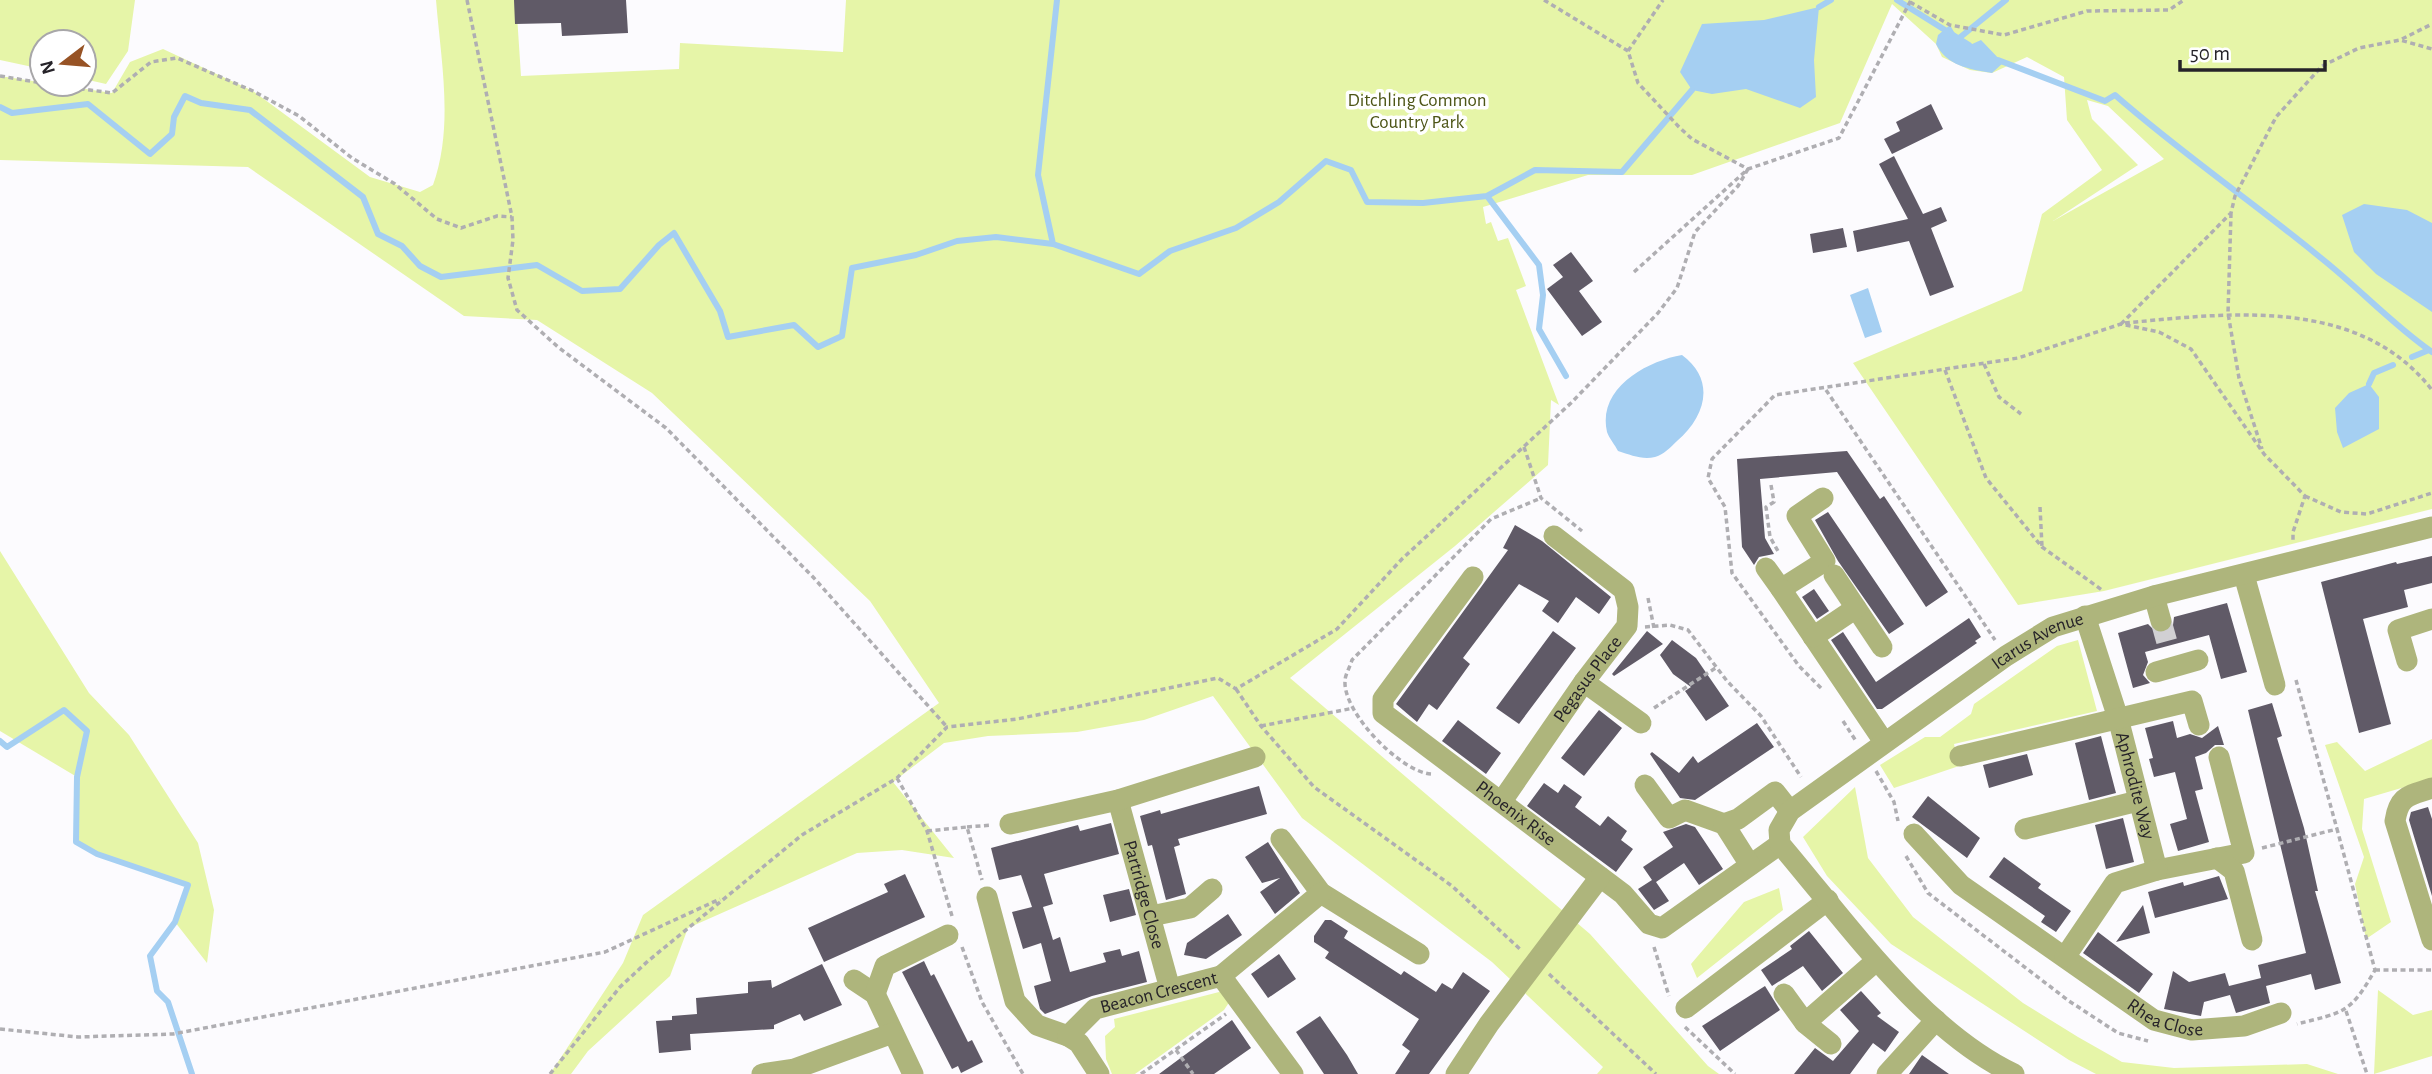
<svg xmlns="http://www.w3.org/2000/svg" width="2432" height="1074" font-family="'Alegreya Sans',sans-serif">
<rect width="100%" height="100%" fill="#fcfbfe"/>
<!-- green -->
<path fill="#e6f5a8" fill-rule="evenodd" d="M0 0H135L128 51 106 84 84 79V42H42V69L0 60Z
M436 0H516L521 76 679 69 680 43 843 52 846 0H2432V509L2104 591 2018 605 1853 363 2022 291 2042 214 2102 170 2067 120 2064 77 2027 57 1992 73 1970 70 1942 57 1936 44 1892 4 1840 123 1692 175H1588L1483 207 1486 224 1491 222 1498 241 1508 238 1526 286 1516 290 1559 405 1551 400 1548 465 1455 546 1290 678 1590 934 1708 1066 1719 1074H1597L1603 1067 1492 962 1302 818 1213 696 1144 720 1077 732 988 736 944 743 893 782 954 858 902 850 857 853 688 928 670 976 588 1051 571 1074H550L623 963 643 915 939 703 870 601 652 393 537 320 464 316 248 167 0 160V76L112 93 130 62 163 49 253 91 370 177 420 192 433 185C454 126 441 62 436 0ZM2087 100 2108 106 2164 159 2053 221 2138 165 2092 119Z
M0 551 89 693 129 735 198 843 214 910 207 963 175 922 187 885 97 854 76 842 77 777 0 731Z
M2078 640 2097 711 1954 744 1959 766 1894 788 1880 765 1925 737H1940L1971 714 1974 704 2057 646Z
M2432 739V779L2364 799 2362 829 2391 922 2366 939 2355 884 2364 857 2325 745 2337 742 2365 771Z
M1855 787 1868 858 1913 917 2023 1003 2078 1037 2122 1062 2174 1068 2307 1064 2338 1074H2096L2069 1060 1891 944 1827 876 1803 837Z
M1779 888 1783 910 1697 978 1691 964 1744 902Z
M2378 990 2413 1015 2432 1010V1056L2374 1074Z
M1223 991 1230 1001 1224 1010 1135 1074H1112L1106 1059 1105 1036 1115 1027 1114 1019Z"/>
<!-- water -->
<path fill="#a5cff2" d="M1819 7 1814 60 1816 97 1800 108 1746 89 1712 94 1692 90 1680 72 1702 24 1764 20Z
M1950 25 1958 39 1970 45 1981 40 2003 63 1992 73C1969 69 1947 66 1936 44L1938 35Z
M2364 204 2407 210 2432 223V312L2376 274 2354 252 2342 215Z
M1868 288 1882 332 1865 338 1850 295Z
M1682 355C1716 380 1706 416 1677 441 1671 447 1663 455 1655 457 1642 460 1631 455 1618 451 1615 445 1609 438 1607 432 1597 388 1647 361 1682 355Z
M2369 384 2379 397V429L2343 448 2337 432 2335 408 2349 393Z"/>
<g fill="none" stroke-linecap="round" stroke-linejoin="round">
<!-- stream -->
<path stroke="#a5cff2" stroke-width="6" d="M1897 0 1969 45
M1819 7 1831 0
M1958 39 2006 0
M1998 60 2105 101 2115 95C2181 153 2253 202 2321 258 2359 288 2393 325 2432 352
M0 107 12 113 88 104 150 154 172 134 174 117 185 96 201 103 250 110 363 197 378 234 402 246 420 266 441 277 537 265 582 291 620 289 659 245 674 233 720 311 728 337 794 325 818 347 842 336 852 268 916 255 957 241 996 237 1053 244 1139 274 1170 251 1236 228 1279 202 1326 161 1351 170 1367 202 1423 203 1487 196 1535 170 1622 172 1692 90
M1487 196 1539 265 1543 295 1539 329 1566 376
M1053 244 1038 175 1057 0
M2412 357 2429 350
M2369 384 2374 373 2393 365
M0 741 7 747 64 710 87 731 77 777 76 842 97 854 188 885 175 922 150 956 157 991 168 1002 192 1074"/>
</g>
<!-- building -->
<path fill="#605a67" d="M514 0H626L628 33 562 36 561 23 515 24Z
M1931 104 1943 129 1892 154 1884 139 1900 131 1896 122Z
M1894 156 1923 214 1941 207 1947 221 1931 228 1954 287 1930 296 1909 241 1857 252 1853 231 1908 219 1879 164Z
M1843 228 1847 247 1813 253 1810 234Z
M1571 252 1593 281 1579 291 1602 322 1582 336 1547 289 1563 277 1553 265Z
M1847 451 1880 499 1884 496 1948 592 1926 607 1837 472 1760 479 1765 538 1774 554 1759 557 1754 565 1742 547 1737 459Z
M1828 512 1904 624 1889 634 1838 561 1815 520Z
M1515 525 1542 541 1611 597 1599 614 1576 597 1558 623 1542 611 1549 601 1519 584 1463 658 1470 664 1437 710 1429 704 1417 722 1396 704 1508 550 1503 548Z
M2432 556V583L2404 590 2408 607 2363 619 2391 724 2359 733 2321 582 2396 562 2397 564Z
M1814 589 1829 611 1817 619 1802 597Z
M2227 603 2247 672 2221 679 2209 635 2145 652 2148 662 2143 675 2150 683 2133 688 2118 633 2148 624 2157 633H2165L2173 625 2174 617Z
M1969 618 1981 637 1975 641 1977 643 1882 709H1877L1831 640 1843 632 1876 682Z
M1553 631 1576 648 1519 724 1496 708Z
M1647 631 1663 644 1614 676 1612 674Z
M1672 640 1696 658 1729 706 1706 721 1685 691 1691 687 1673 674 1660 655Z
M2272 703 2282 736 2277 738 2304 828 2318 891H2315L2341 983 2315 990 2311 974 2266 986 2270 1003 2236 1013 2230 995 2204 1002 2201 1016 2164 1009 2173 971 2189 982 2225 973 2229 986 2261 978 2258 965 2306 953 2248 710Z
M1599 710 1622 728 1584 776 1561 758Z
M1458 720 1501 753 1486 774 1442 741Z
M2173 721 2177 738 2190 734 2202 738 2218 726 2224 745H2215L2206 753 2195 757 2203 789 2195 791 2209 842 2178 851 2170 824 2187 819 2175 772 2154 777 2149 759 2153 758 2145 728Z
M1757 723 1774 747 1695 800 1680 798 1650 754 1652 752 1679 773 1693 756 1698 763Z
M2101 736 2116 793 2089 800 2075 743Z
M2027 754 2033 775 1989 788 1983 765Z
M1544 783 1558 793 1564 784 1582 797 1575 807 1600 826 1608 816 1627 831 1621 840 1633 849 1616 872 1527 806Z
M1259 786 1267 814 1178 839 1180 845 1174 847 1186 894 1166 900 1152 845 1148 846 1140 816 1160 810 1161 814Z
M1928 796 1980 838 1967 858 1912 817Z
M2428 807 2432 819V896L2409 820 2411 812Z
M2123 818 2134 862 2106 869 2095 825Z
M1111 823 1119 854 1044 874 1053 904 1043 907 1053 940 1060 937 1070 972 1106 962 1103 953 1120 949 1122 956 1139 951 1147 982 1092 996 1045 1014 1040 1009 1034 986 1051 981 1041 943 1023 949 1012 912 1032 907 1021 875 999 880 991 848 1078 825 1080 831Z
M1686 824 1695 827 1723 869 1699 885 1684 863 1656 882 1669 901 1654 910 1638 889 1652 880 1643 867 1673 847 1663 832Z
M1268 842 1300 893 1275 914 1260 892 1280 878 1262 883 1245 857Z
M2004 857 2041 884 2038 888 2071 911 2056 932 2041 922 2045 916 1989 877Z
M905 874 925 917 824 962 808 928 888 892 884 884Z
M2219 876 2228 899 2155 918 2148 892 2183 882 2184 886Z
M1129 889 1136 915 1110 922 1103 895Z
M2143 905 2150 933 2116 942Z
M1228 914 1242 935 1206 959 1184 955 1187 943Z
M1325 920H1331L1348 931 1344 938 1401 975 1404 971 1436 992 1442 983 1452 989 1463 972 1490 991 1429 1074H1395L1410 1051 1402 1045 1419 1019 1325 958 1329 952 1314 942V936Z
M1809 931 1843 973 1822 991 1803 966 1772 986 1761 970 1792 949 1790 946Z
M2098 932 2153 974 2139 993 2083 953Z
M1279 954 1296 979 1268 998 1251 974Z
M924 961 931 976 934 974 968 1042 972 1040 983 1062 961 1073 958 1066 952 1069 902 972Z
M822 964 842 1005 804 1021 800 1014 774 1025V1029L690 1034 691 1050 659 1053 656 1021 672 1020V1016L697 1014 696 998 748 993V982L771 980 772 988Z
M1765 986 1780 1010 1720 1051 1702 1026Z
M1861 991 1881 1013 1877 1016 1899 1032 1885 1052 1873 1043 1850 1074H1794L1815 1048 1833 1061 1859 1031 1840 1010Z
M1320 1016 1347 1055 1358 1074H1324L1296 1032Z
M1232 1020 1251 1048 1214 1074H1159Z
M1922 1055 1949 1074H1909Z"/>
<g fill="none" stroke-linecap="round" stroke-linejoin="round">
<!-- minor-tunnel -->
<path stroke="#d1d0d3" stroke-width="21" stroke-dasharray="21 10" stroke-linecap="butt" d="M2161 621 2168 646"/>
<!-- path -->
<path stroke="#afaeb2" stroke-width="3.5" stroke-dasharray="5 3.5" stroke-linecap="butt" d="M467 0 512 217 513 240 508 278 517 310 558 347 666 428 813 577 947 727
M1544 0 1628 51 1638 83 1679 127 1692 139 1748 169
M1910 2 1950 25 2004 35 2087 11 2169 10 2184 0
M2402 39 2432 24
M1628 51 1663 0
M0 76 42 83
M46 84 112 93 151 62 177 58 253 91 299 116 352 158 395 184 437 219 461 228 497 216 512 217
M2231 213 2228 313 2239 378 2262 449
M1634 272 1748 169 1839 138 1911 0
M2125 323C2229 313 2359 296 2432 390
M2121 324 2231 213 2235 196 2276 117 2322 66 2359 48 2400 40 2432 49
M1984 364 1999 397 2021 414
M1945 370 1986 478 2042 547 2102 590
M1826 390 1995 640
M1524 447 1541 498 1582 531
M1771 485 1774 502 1766 507 1770 537 1779 553
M2305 496 2341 512 2367 514 2432 493
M2040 507 2042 547
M1648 598 1654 628
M1645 627 1670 625 1688 630 1727 681 1761 716 1801 777
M2296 680 2337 829
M1821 688 1799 666 1732 573 1725 507 1708 478 1712 459 1775 395 2018 358 2121 324 2159 332 2191 349 2264 454 2305 496 2293 532V543
M1236 689 1261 726 1314 787 1452 886 1522 951
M1654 708 1717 667
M1843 721 1856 741
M1261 726 1354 708
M1876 771 1894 802 1898 821
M1431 774C1401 772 1343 713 1345 681 1345 675 1350 667 1352 660L1491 519 1541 498
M897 778 927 831 952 916
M967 827 992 825
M927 831 967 827 982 880
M2262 848 2337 829 2375 970C2350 1014 2344 1012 2297 1024
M1906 856 1928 893 2069 1001 2118 1033 2148 1041
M962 947 982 1002 1023 1074
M1654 947 1669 996
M2375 970H2432
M1549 974 1656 1074
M2346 1011 2367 1074
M1685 1027 1735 1074
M0 1029 78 1037 173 1034 605 952 720 899
M1176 1050 1193 1074
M550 1074 620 987 648 961 802 835 897 778 947 727 1017 719 1218 678 1236 689 1337 629 1402 559 1571 403 1658 313 1677 288 1695 232 1738 186 1748 169
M1141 1074 1226 1014"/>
<!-- minor -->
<g stroke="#aeb57c" stroke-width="21">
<path d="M1766 568 1781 589 1825 561 1797 516 1823 498"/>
<path d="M1834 575 1882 647"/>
<path d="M2244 575 2275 685"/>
<path id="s1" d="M1473 577 1383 699V713L1623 894 1649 924 1662 928 1780 844"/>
<path d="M1781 589 1884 742"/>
<path d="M2154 596 2161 621"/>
<path id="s2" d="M2085 616 2118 718 2157 870 2244 853 2219 757"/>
<path d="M1813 637 1856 608"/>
<path d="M2407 661 2398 630 2432 619"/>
<path d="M2156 672 2198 660"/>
<path d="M1584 682 1641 723"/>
<path d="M1960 756 2192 701 2199 725"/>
<path d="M1645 785 1669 818 1685 810 1724 824"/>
<path d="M2432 788C2409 796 2399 795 2395 821L2432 940"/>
<path id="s3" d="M1118 800 1170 989"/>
<path id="s4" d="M1502 801 1584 682 1627 626 1628 607 1624 590 1554 536"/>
<path d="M1010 824 1118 800 1255 757"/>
<path d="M2025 829 2138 801"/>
<path id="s5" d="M1914 834 1961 885 2154 1020 2192 1030 2244 1026 2281 1013"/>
<path d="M1281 839 1321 893 1419 954"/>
<path d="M2217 858 2234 871 2252 940"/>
<path d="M1750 865 1724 824 1738 819 1775 792 1790 811"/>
<path d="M987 897 1015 1001 1037 1025 1068 1036"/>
<path d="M1151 916 1190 908 1212 889"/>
<path d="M2065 957 2115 883 2157 870"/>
<path d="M1221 976 1321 893"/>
<path d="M854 980 875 994 913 1074"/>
<path d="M875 994 885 966 948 935"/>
<path d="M1784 994 1805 1023"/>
<path d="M1686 1008 1828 900"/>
<path d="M1831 1044 1805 1023 1876 961"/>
<path d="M762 1074 794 1069 893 1033"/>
<path id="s6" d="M1099 1074 1079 1043 1068 1036 1095 1009 1221 976 1293 1074"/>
<path d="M1456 1074 1489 1024 1600 877"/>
<path d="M1887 1074 1936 1020"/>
<path id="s7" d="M2014 1074C1921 1030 1845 920 1780 844L1779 830 1790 811 2006 656 2053 627 2154 596 2432 527"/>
</g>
</g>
<g text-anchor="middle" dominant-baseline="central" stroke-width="7" stroke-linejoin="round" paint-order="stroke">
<!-- park labels -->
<g font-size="19" fill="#4d5517" stroke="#fff">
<text x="1417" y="100">Ditchling Common<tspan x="1417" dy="22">Country Park</tspan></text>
</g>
<!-- street labels -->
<g font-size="19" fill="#262329" stroke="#fff">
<text stroke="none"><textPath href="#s7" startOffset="668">Icarus Avenue</textPath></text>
<text stroke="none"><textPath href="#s4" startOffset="149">Pegasus Place</textPath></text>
<text stroke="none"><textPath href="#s2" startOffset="177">Aphrodite Way</textPath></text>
<text stroke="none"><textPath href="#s1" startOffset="332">Phoenix Rise</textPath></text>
<text stroke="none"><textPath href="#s3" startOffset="98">Partridge Close</textPath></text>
<text stroke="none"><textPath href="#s6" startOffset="154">Beacon Crescent</textPath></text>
<text stroke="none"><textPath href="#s5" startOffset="315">Rhea Close</textPath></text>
</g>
</g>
<!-- north arrow -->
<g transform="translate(63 63) rotate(254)"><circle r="33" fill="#ffffff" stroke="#a8a7a9" stroke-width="2"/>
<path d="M0-5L12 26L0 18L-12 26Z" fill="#975325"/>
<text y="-10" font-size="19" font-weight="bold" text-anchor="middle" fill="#262329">N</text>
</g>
<!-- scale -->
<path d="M2180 60v10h145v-10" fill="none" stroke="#262329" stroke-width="3.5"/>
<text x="2190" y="60" font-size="21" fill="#262329" stroke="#ffffff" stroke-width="5" paint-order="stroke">50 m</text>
</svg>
